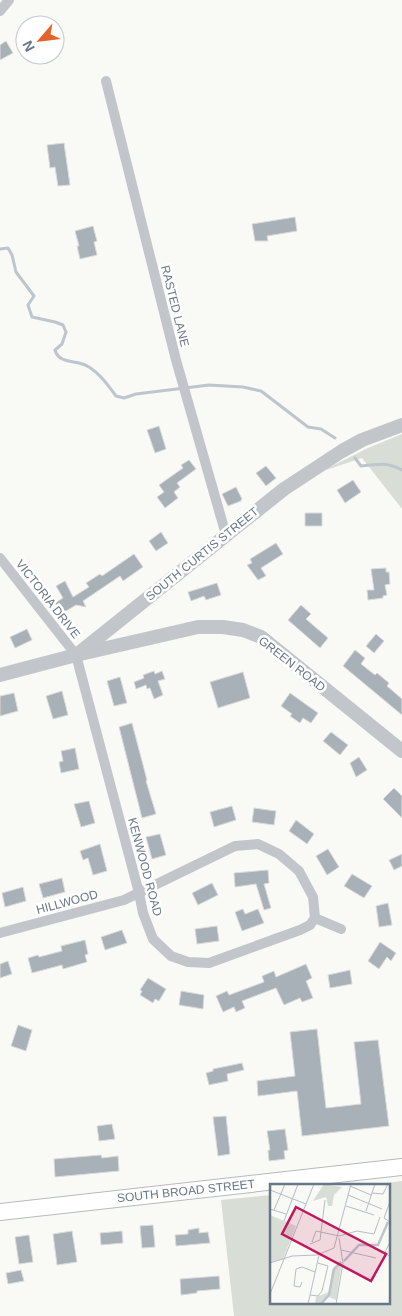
<svg xmlns="http://www.w3.org/2000/svg" width="402" height="1316" font-family="Arial,sans-serif">
<rect width="100%" height="100%" fill="#f9f9f6"/>
<!-- green -->
<path fill="#d8ded6" d="M402 434V509L362 458 320 472 368 448Z
M402 1181V1316H234L221 1200 271 1195V1302H388V1185H370Z"/>
<g fill="none" stroke-linecap="round" stroke-linejoin="round">
<!-- stream -->
<path stroke="#bdc6cc" stroke-width="3" d="M0 249 8 248 12 255 16 272 34 296 28 305 32 317 55 322 63 325 66 332 62 344 55 350C59 365 78 359 89 367 100 374 108 385 116 396L124 398 136 394 209 385 243 387 261 391 308 427 321 429 335 438
M355 458 361 466C377 465 386 461 402 470"/>
</g>
<!-- building -->
<path fill="#a9b1b8" stroke="#dbdbd9" d="M6 41 13 53 0 60V45Z
M64 143 70 185 58 186 55 167 50 168 47 145Z
M295 217 297 231 267 236 268 241H255L252 224Z
M93 226 97 241 94 242 97 255 80 259 77 246H79L75 231Z
M159 426 166 449 155 453 147 430Z
M189 460 196 469 177 483 180 487 174 492 178 498 165 508 157 497 164 492 159 485 183 468 181 465Z
M266 466 276 478 266 486 256 473Z
M353 480 361 492 345 503 337 490Z
M236 487 242 499 241 500V501L228 506 222 494Z
M305 513H322V526H305Z
M161 532 168 543 156 551 149 541Z
M276 543 283 554 261 568 266 576 258 580 247 565 252 563 250 559Z
M134 554 143 567 123 581 120 576 83 601 86 607 76 605 61 614 55 603 63 598 56 586 65 581 73 597 89 587 86 583 100 574 102 576Z
M386 568V572H389L390 584 385 585 387 595 383 596V598L368 600 367 590H374L371 569Z
M217 583 221 595 206 600 204 596 191 601 188 592Z
M301 605 311 614 306 619 328 638 320 648 288 620Z
M27 629 32 640 15 648 10 637Z
M376 634 384 641 374 653 366 646Z
M355 650 365 658 361 664 375 675 377 673 389 683 387 686 402 699V715L343 666Z
M154 671 155 674 162 671 165 679 158 681 163 695 154 699 150 688 147 689 146 685 136 689 134 682 144 678 143 675Z
M243 672 250 698 218 708 210 682Z
M120 677 127 703 114 706 107 681Z
M62 691 68 715 53 719 46 696Z
M14 693 18 711 0 716V696Z
M290 693 318 713 311 723 303 718 300 723 290 716 292 714 281 706Z
M132 723 147 780 146 781 156 814 142 818 119 727Z
M331 732 348 745 340 755 323 741Z
M75 748 79 769 61 773 59 762 63 761 61 751Z
M359 757 367 770 356 777 350 763Z
M394 788 402 796V818L383 799Z
M89 801 95 823 81 827 74 804Z
M232 806 236 820 214 827 210 812Z
M254 808 276 811 274 825 252 822Z
M296 820 314 834 307 844 289 831Z
M160 834 166 855 152 859 146 837Z
M100 844 107 871 93 875 88 858 83 860 80 851Z
M328 849 339 867 327 875 316 856Z
M402 854V866L394 870 389 860Z
M268 870 269 883 264 884 271 908 264 910 256 884 235 887 234 873Z
M352 874 372 886 364 898 344 886Z
M62 878 65 892 43 898 39 884Z
M212 883 218 895 198 905 192 893Z
M23 887 26 901 5 907 2 893Z
M388 903 392 925 379 927 376 906Z
M243 909 245 914 258 909 264 923 242 931 235 912Z
M217 926 219 941 197 944 195 929Z
M122 930 127 943 105 950 101 937Z
M85 940 88 954 85 955 87 962 63 969 62 965 32 973 28 958 38 955 39 957 62 951 61 946Z
M380 942 396 953 391 961 387 957 379 969 368 961Z
M8 961 12 974 0 978V964Z
M306 964 312 978 306 981 313 998 302 1002 300 998 284 1005 276 988 242 1001 245 1008 236 1012 234 1007 223 1012 216 996 227 991 229 995 264 982 262 976 274 971 276 977Z
M350 970 352 984 330 988 328 975Z
M148 978 166 989 159 1001 155 999 153 1003 140 995 142 991 140 990Z
M181 991 204 995 203 1009 179 1005Z
M18 1025 32 1030 26 1051 11 1046Z
M317 1029 326 1108 361 1104 354 1042 378 1040 389 1126 302 1136 297 1091 258 1096 257 1081 295 1076 290 1032Z
M242 1063 244 1070 227 1074 228 1081 209 1085 206 1073 213 1071V1069Z
M226 1116 230 1154 218 1156 213 1117Z
M112 1124 115 1139 99 1141 97 1126Z
M285 1129 288 1150 284 1151 285 1159 269 1161 268 1150H270L267 1131Z
M101 1155 102 1158 118 1156 119 1171 55 1177 54 1159Z
M153 1225 155 1247 142 1248 140 1226Z
M199 1228V1233L208 1232 210 1243 176 1246 175 1235 188 1234V1230Z
M72 1231 77 1262 57 1265 53 1234Z
M122 1231 123 1243 101 1245 100 1233Z
M29 1235 33 1262 19 1264 15 1237Z
M21 1270 24 1281 8 1284 6 1273Z
M219 1276 220 1289 197 1291V1293L181 1295 180 1279Z"/>
<g fill="none" stroke-linecap="round" stroke-linejoin="round">
<!-- primary casing -->
<g stroke="#b6babf" stroke-width="18">
<path id="primary" d="M0 1212 402 1167"/>
</g>
<!-- minor -->
<path stroke="#c2c6cb" stroke-width="10" d="M0 11 9 0
M106 81 176 360 226 535
M0 558 76 655 139 893 143 913 153 939 171 956 188 962 209 963 300 930 310 925 315 918
M0 933 124 900 235 846 258 844 279 854 299 871 313 897 315 918 341 929"/>
<!-- tertiary -->
<path stroke="#c2c6cb" stroke-width="14" d="M79 653 284 489 342 451 362 440 402 425
M0 675 76 655 198 627H223L243 630 261 637 402 751"/>
<!-- primary -->
<use href="#primary" stroke="#fff" stroke-width="16"/>
</g>
<g text-anchor="middle" dominant-baseline="central" stroke-width="5" stroke-linejoin="round" paint-order="stroke">
<!-- street labels -->
<g font-size="12" fill="#687788" stroke="#fff">
<text transform="translate(175 306) rotate(76)">RASTED LANE</text>
<text transform="translate(202 554) rotate(-39)">SOUTH CURTIS STREET</text>
<text transform="translate(48 599) rotate(52)">VICTORIA DRIVE</text>
<text transform="translate(292 664) rotate(38)">GREEN ROAD</text>
<text transform="translate(145 867) rotate(75)">KENWOOD ROAD</text>
<text transform="translate(67 902) rotate(-15)">HILLWOOD</text>
<text transform="translate(186 1191) rotate(-6)">SOUTH BROAD STREET</text>
</g>
</g>
<!-- overview -->
<g transform="translate(270 1184)">
<rect width="120" height="120" fill="#f9f9f6"/>
<path d="M54 0 72 3 64 11 62 22H58L56 13 43 17ZM0 31 26 42 13 75 0 78ZM72 78 66 116 59 113 51 120H45L46 113 59 108 62 86Z" fill="#d8ded6"/>
<path fill="none" stroke="#bdc6cc" stroke-width="2.5" d="M74 77 89 61H108L118 38M51 120 59 111 64 85 71 78"/>
<path fill="none" stroke="#b6bdc3" stroke-width="1" d="M80 2 101 11M0 6 36 20M102 9 113 10 118 0M78 11 112 25M120 18 114 34 120 38M76 22 104 31M0 25 16 30M4 26 15 0M96 27 105 0M14 37 28 0M42 58 46 47 69 52 87 47 104 50 110 33M120 58 115 68 120 73M40 60 50 56 55 16M71 66 106 74M0 79 22 72 47 71 64 64 81 0M32 98 30 103 24 102 26 85 32 83 45 88M0 110 44 0M40 111 48 112 52 107 58 82 48 79M38 120 49 71M66 120 73 79 69 54"/>
<path fill="#c2185b" fill-opacity="0.15" stroke="#c2185b" stroke-width="2.5" d="M26 23 116 70 101 97 12 50Z"/>
<rect width="120" height="120" fill="none" stroke="#687788" stroke-width="2.5"/>
</g>
<!-- north arrow -->
<g transform="translate(40 40) rotate(242)"><circle r="24" fill="#ffffff" stroke="#c3c9cf"/>
<path d="M0-4L9 19L0 12L-9 19Z" fill="#e4622b"/>
<text y="-8" font-size="14" font-weight="bold" text-anchor="middle" fill="#687788">N</text>
</g>
</svg>
